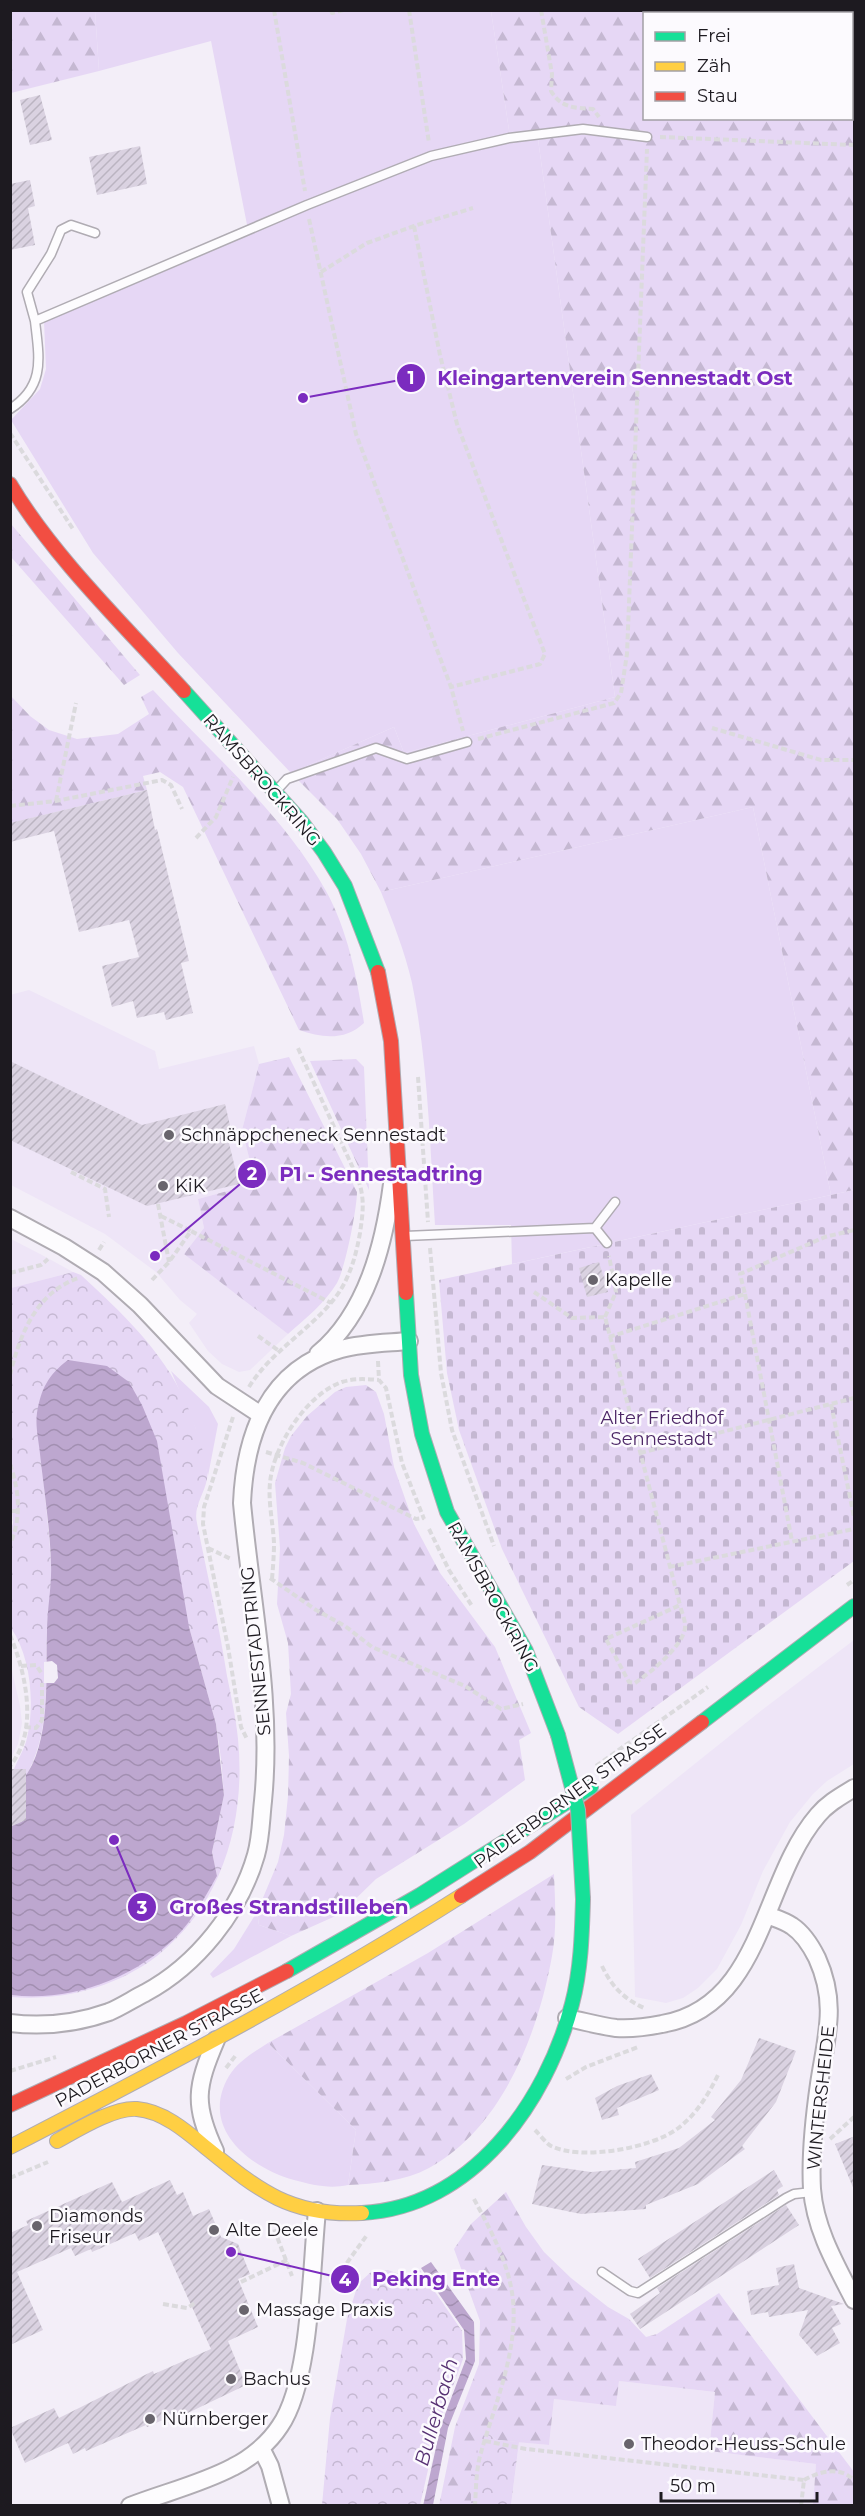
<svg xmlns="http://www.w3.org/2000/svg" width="865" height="2516" font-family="Montserrat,sans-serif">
<defs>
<pattern id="forest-firs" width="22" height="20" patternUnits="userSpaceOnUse" patternTransform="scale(1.5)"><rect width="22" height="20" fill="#e6d7f5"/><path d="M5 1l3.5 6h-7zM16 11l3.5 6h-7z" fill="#c5b8d2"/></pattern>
<pattern id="cemetery-stones" width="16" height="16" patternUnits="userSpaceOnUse" patternTransform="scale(1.5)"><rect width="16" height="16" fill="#e6d7f5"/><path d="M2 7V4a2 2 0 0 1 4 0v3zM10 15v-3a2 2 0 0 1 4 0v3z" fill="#c5b8d2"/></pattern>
<pattern id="park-crowns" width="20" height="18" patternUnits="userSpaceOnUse" patternTransform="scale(1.5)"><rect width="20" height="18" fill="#e6d7f5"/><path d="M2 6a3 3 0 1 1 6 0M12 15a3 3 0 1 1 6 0" fill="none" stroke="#c5b8d2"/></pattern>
<pattern id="water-waves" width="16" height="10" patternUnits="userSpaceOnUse" patternTransform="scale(1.5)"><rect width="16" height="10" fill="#bda7cf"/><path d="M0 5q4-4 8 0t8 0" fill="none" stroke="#a28fb1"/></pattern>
<pattern id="building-hatch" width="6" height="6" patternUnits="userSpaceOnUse" patternTransform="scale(1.5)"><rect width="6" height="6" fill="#dad2e1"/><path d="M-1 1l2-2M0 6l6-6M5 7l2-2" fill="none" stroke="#bbb4c1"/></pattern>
</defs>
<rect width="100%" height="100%" fill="#f3eef8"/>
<!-- built -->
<path fill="#eee5f7" d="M29 990 155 1051 159 1069 254 1046 259 1064 242 1130 254 1177 231 1190 198 1199 204 1228 185 1253 288 1334 250 1370 239 1372 222 1364 208 1351 189 1323 197 1314 180 1300 156 1272 105 1234 11 1185 10 995Z
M11 1239 42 1255 73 1272 11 1288Z
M854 1640V1764L827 1781 813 1794 790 1822 763 1871 741 1925 717 1969 698 1988 683 1998 666 2003 635 1997 631 1815 762 1710Z
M10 1662 20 1706 22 1723 18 1744 11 1758Z
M619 2381 715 2392 709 2451 816 2464 813 2505 511 2506 519 2442 549 2445 554 2399 616 2405Z"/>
<!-- green -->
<path fill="#e6d7f5" d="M95 11H491L511 143 538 139 615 697 404 753 394 727 291 773 178 653 93 553 11 420 40 389 46 369 44 321 249 235 211 41 99 71Z
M753 807 831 1195 512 1264 511 1225H435C430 1145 428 1062 412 983 405 952 393 922 381 892Z
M171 1371 209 1407 218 1424 208 1476 195 1427Z
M257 1912 259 1925 291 1936 213 1978 210 1974 234 1949Z
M268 2043 356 2130 348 2185C329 2189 313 2185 294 2180 248 2167 199 2127 229 2076 238 2061 254 2052 268 2043Z"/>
<!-- forest -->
<path fill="url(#forest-firs)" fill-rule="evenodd" d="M10 11H95L99 71 11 93Z
M491 11H854V1190L831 1195 753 807 381 892 361 854 337 819 291 773 394 727 404 753 615 697 538 139 511 143ZM644 14H852V118H644Z
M11 524 140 675 124 685 11 557Z
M153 690C212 754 283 814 326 891 348 931 357 978 364 1023 345 1041 322 1038 299 1030L183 787 160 772 143 776 147 790 11 823 10 695 30 716 49 730 77 739 118 734 149 714 141 697Z
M289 1057 357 1192C357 1209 345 1269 337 1283 325 1303 305 1319 288 1334L184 1254 204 1228 198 1199 231 1190 254 1177 242 1130 259 1064Z
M356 1059 364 1067 369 1190 310 1061Z
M366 1385 376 1392 384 1414 394 1467 414 1524 440 1573 495 1647 531 1733 519 1740 525 1780 464 1824 376 1879 340 1914 291 1936 259 1925 257 1912 278 1862 284 1835 288 1796 289 1756 286 1713 291 1694 288 1643 277 1604 280 1548 275 1483 285 1448 291 1436 307 1416 335 1392 346 1387Z
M554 1874C555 1901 557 1929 552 1956 538 2034 502 2128 429 2168 405 2181 375 2184 348 2185L356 2130 268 2043 428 1953Z
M506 2192 526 2227 544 2252 571 2278 608 2307 629 2319 646 2337 657 2334 719 2293 854 2472V2505H813L816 2464 709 2451 715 2392 619 2381 616 2406 554 2399 549 2445 496 2440 490 2435 471 2470V2505L439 2506 455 2427 479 2364 480 2321 454 2249 471 2224Z"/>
<!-- cemetery -->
<path fill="url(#cemetery-stones)" d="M854 1190V1561L618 1734 579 1707 502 1549 459 1430 447 1373 439 1280Z"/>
<!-- park -->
<path fill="url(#park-crowns)" d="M73 1272 81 1275C121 1312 162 1350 185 1401 192 1415 210 1466 207 1479 204 1495 193 1507 197 1523 207 1574 219 1624 227 1676 231 1696 236 1718 238 1739 246 1820 223 1904 157 1956 115 1988 62 2001 11 1997L10 1995 22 1996 143 1963 176 1937 193 1917 217 1876 212 1852 224 1795 221 1759 216 1724 189 1627 37 1416C41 1465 48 1514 51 1563 53 1585 48 1609 47 1631 45 1685 52 1735 22 1783L11 1771 14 1769C18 1759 25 1748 27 1738 35 1704 31 1657 11 1628L10 1532 13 1523 10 1481 11 1288Z
M388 2270 409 2278 420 2270 462 2331 463 2359 438 2426 420 2505H322L330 2418 347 2319 358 2284 372 2271Z
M482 2433 490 2435 496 2440 519 2442 511 2505H471V2470Z"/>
<!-- water -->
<path fill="url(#water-waves)" d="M68 1360 107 1366 129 1382 142 1405 157 1441 189 1627 216 1724 224 1795 212 1852 217 1876C205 1897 193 1920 176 1937 133 1979 71 2002 11 1995V1791C54 1760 45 1679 47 1632 47 1609 52 1586 51 1564 50 1527 44 1491 40 1454 39 1442 35 1426 37 1413 41 1389 48 1375 68 1360Z
M431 2262 474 2322 475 2361 448 2428 433 2505 423 2506 441 2425 466 2359 464 2330 421 2268Z"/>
<!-- pier -->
<path fill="#f3eef8" d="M52 1661 57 1665 58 1678 54 1683H44V1662Z"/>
<!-- building -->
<path fill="url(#building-hatch)" d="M40 95 52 140 30 145 20 100Z
M140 146 147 184 97 195 89 157Z
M30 180 35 206 28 208 35 245 10 250V184Z
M147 790 155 830 157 829 189 961 181 963 193 1013 166 1020 164 1012 137 1018 133 1001 112 1007 102 966 139 957 129 920 79 932 54 831 10 842V823Z
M10 1061 142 1125 225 1104 233 1138 228 1139 239 1184 147 1206 10 1140Z
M599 1262 608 1292 587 1297 579 1268Z
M10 1769H26V1820L10 1827Z
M759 2038 796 2051 776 2102 742 2146 745 2149 734 2157 698 2184 646 2205V2209L581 2214 532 2204 542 2165 591 2172 636 2168 635 2162 679 2148 715 2120 711 2117 741 2080Z
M651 2074 659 2090 617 2108 619 2115 602 2120 595 2098 617 2086Z
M855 2136V2190H854L835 2144Z
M774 2170 783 2186 777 2190 779 2195 650 2278 638 2259Z
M170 2180 177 2195 183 2192 193 2216 209 2209 221 2237 238 2244 250 2274 238 2279 258 2327 228 2341 246 2385 167 2423 165 2419 147 2427 146 2425 86 2451 85 2448 73 2454 68 2443 25 2463 10 2428 54 2408 59 2418 153 2371 154 2374 211 2349 158 2232 139 2241 135 2233 92 2252 91 2249 75 2256 71 2248 17 2272 43 2330 10 2345V2233L28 2225 26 2221 112 2182 122 2202Z
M786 2205 799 2225 640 2329 630 2314 660 2293 657 2288Z
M794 2264 799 2288 844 2304 831 2306 841 2324 832 2328 840 2343 817 2356 799 2335 808 2310 769 2317 768 2312 751 2315 747 2291 779 2285 776 2268Z"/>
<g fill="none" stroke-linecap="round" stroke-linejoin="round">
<!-- lane casing -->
<g stroke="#b0acb3" stroke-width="11">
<path id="lane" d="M35 321 27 292 51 254 61 230 71 225 95 233
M10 409C46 386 39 357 35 321L307 205 431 156 509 138 583 129 647 137
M276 791 287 779 376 748 407 759 467 742
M595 1228 607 1243
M405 1236 595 1228 615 1202
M602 2272 630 2291 638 2293 786 2198 794 2194 812 2192"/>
</g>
<!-- street casing -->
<g stroke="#b0acb3" stroke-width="20">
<path id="street" d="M827 10 829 14
M852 51 854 57
M10 1218 64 1247 103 1272 140 1305 217 1386 261 1415
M318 1354C367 1313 384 1245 392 1184
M767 1915C775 1918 785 1921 792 1926 804 1934 811 1946 817 1958 838 2004 826 2037 819 2084 814 2119 810 2154 812 2189 815 2229 836 2265 854 2300
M567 2018C583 2021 600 2026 616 2028 632 2029 647 2027 662 2024 764 2006 761 1881 818 1815 828 1803 841 1796 854 1788
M10 2023C43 2027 78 2023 109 2012 121 2007 133 1999 145 1993 197 1965 240 1911 256 1855 261 1838 261 1818 263 1801 273 1701 251 1602 242 1503 245 1435 268 1369 341 1349 363 1343 386 1343 409 1341
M215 2151C193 2104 196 2087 216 2040
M261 2448 270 2466 281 2506
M130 2506C163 2493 201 2484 233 2467 251 2458 269 2443 280 2426 311 2381 311 2268 317 2211"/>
</g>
<!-- fast casing -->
<g stroke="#b0acb3" stroke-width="16">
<path id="fast" d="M184 691 301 821 324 852 345 886 378 972
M406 1293 411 1375 422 1434 447 1512 526 1651 558 1735
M702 1722 854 1606
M287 1971 420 1895 591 1787
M362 2213C472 2207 546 2103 572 2004 581 1970 582 1934 583 1899"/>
</g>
<!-- slow casing -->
<g stroke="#b0acb3" stroke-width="16">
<path id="slow" d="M57 2141C77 2130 114 2107 137 2109 162 2111 185 2130 204 2146 257 2189 289 2217 362 2213
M10 2147C163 2068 316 1988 461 1896"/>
</g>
<!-- jam casing -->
<g stroke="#b0acb3" stroke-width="16">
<path id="jam" d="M10 484C53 557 127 628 184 691
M378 972 391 1041 406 1293
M461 1896 530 1852 702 1722
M10 2105 186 2023 287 1971"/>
</g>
<!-- path -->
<path stroke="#dbdadd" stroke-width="4" stroke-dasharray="6 3" stroke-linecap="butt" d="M274 10 305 191
M331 10 332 13 344 10
M409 10 429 143
M541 10 552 74 551 91C561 108 575 108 593 109L599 117
M652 14V10
M660 137 854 145
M309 219 356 434 451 687 463 731
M414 226 440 355 457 424 545 654 540 664 451 687
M321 272 367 243 414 226 473 208
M10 433 73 529
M10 635 11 634
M712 728 821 760H854
M478 739 614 703 621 693 627 654 647 149
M56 801 76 703
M10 806 56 801 162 780 171 785 182 809
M196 838 216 817 233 777
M418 1077 428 1222
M71 1172 105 1189 109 1217
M158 1204 169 1262
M161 1216 191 1231
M430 1248 441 1373 452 1430 494 1546
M99 1250 104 1242
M10 1273 41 1265 48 1259
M152 1280 169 1262 191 1231 331 1303
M534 1292 572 1318 605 1317 680 1605 606 1639 629 1682 635 1683C650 1673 683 1646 685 1628 686 1621 681 1611 680 1605
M745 1294 792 1541
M605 1317 616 1292 609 1256
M258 1336 279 1351
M609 1337 745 1294 740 1274 825 1237 854 1230
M378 1361 379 1380 386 1388 402 1463 424 1519
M10 1375C20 1334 36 1293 78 1278
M249 1387C274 1346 325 1322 345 1282 353 1266 357 1250 360 1233 363 1212 365 1199 358 1179L297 1046
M831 1404 854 1517
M233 1417 204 1507 203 1524 228 1647 241 1727 247 1739
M266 1452 303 1463 416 1519 424 1518
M640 1453 854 1398
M10 1464C19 1490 22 1518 10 1544
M10 1511H18
M429 1529 449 1570 472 1606
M208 1548 231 1559
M669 1567 854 1529
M270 1578 316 1610 345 1626 372 1647 465 1686 501 1709 523 1704
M272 1579C273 1567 274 1555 274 1543 273 1523 268 1502 270 1483 273 1446 307 1394 342 1382 355 1378 366 1379 379 1380
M847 1585 854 1580
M10 1635C26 1673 39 1731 10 1766
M21 1666 36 1665 42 1674
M25 1727 36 1728 42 1720V1683
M596 1766 708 1687
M602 1966C612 1987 623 1998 644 2008
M226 2068 236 2055
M10 2071 56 2057
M566 2079 586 2067 638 2047
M535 2130C540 2135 546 2143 551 2146 582 2161 651 2148 677 2129 697 2114 708 2095 719 2073
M830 2139 854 2117
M10 2178 48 2162
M474 2199C491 2231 509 2263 513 2300 518 2353 494 2406 480 2456 476 2472 476 2489 475 2506
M271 2221 292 2276
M241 2282 287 2260
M331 2285 367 2235
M163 2304 187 2308 197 2302
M485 2441 526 2449 804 2480 801 2506
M804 2480C820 2471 840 2466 854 2480"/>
<!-- lane -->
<use href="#lane" stroke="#fdfcfe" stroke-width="8"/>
<!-- street -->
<use href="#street" stroke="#fdfcfe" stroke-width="16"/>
<!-- fast -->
<use href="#fast" stroke="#16e098" stroke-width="14"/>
<!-- slow -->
<use href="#slow" stroke="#ffcf43" stroke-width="14"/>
<!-- jam -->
<use href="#jam" stroke="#f24e42" stroke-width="14"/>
<!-- fast-bridge casing -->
<g stroke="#b0acb3" stroke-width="16" stroke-linecap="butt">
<path id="fast-bridge" d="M558 1735 578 1810 583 1899"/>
</g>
<!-- fast-bridge -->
<use href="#fast-bridge" stroke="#16e098" stroke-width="14"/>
</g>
<!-- markers -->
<g fill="#68646c" stroke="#fcfafe" stroke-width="2">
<circle cx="169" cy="1135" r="6"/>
<circle cx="163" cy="1186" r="6"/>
<circle cx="593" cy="1280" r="6"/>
<circle cx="37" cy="2226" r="6"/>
<circle cx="214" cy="2230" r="6"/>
<circle cx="244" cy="2310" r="6"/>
<circle cx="231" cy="2379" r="6"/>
<circle cx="150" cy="2419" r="6"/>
<circle cx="629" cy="2444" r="6"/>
</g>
<g text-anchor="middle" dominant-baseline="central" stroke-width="5" stroke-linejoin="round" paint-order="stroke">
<!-- street labels -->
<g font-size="18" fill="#1d1a20" stroke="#fcfafe">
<text transform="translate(262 780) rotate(49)">RAMSBROCKRING</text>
<text transform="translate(493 1597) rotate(61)">RAMSBROCKRING</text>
<text transform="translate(256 1651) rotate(-96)">SENNESTADTRING</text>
<text transform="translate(570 1796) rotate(-36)">PADERBORNER STRASSE</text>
<text transform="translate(159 2048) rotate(-28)">PADERBORNER STRASSE</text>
<text transform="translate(821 2098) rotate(-84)">WINTERSHEIDE</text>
</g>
<!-- poi labels -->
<g font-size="18" fill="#1d1a20" stroke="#fcfafe" text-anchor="start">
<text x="181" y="1135">Schnäppcheneck Sennestadt</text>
<text x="175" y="1186">KiK</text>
<text x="605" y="1280">Kapelle</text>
<text x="49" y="2216">Diamonds<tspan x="49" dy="21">Friseur</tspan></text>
<text x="226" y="2230">Alte Deele</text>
<text x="256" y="2310">Massage Praxis</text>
<text x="243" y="2379">Bachus</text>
<text x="162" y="2419">Nürnberger</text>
<text x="641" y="2444">Theodor-Heuss-Schule</text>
</g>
<!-- park labels -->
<g font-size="18" fill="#4c2666" stroke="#fcfafe">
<text x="662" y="1418">Alter Friedhof<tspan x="662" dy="21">Sennestadt</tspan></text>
</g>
<!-- water labels -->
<g font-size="20" font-style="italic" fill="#573173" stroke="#fcfafe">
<text transform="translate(436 2412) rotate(-74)">Bullerbach</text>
</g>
</g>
<!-- callouts -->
<path fill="none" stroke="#7b2cbf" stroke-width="2" d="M303 398L411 378M155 1256L252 1174M114 1840L142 1907M231 2252L345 2279"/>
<g fill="#7b2cbf" stroke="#fcfafe" stroke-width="2">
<circle cx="303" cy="398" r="6"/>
<circle cx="155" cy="1256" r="6"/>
<circle cx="114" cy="1840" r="6"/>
<circle cx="231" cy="2252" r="6"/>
<circle cx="411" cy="378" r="15"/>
<circle cx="252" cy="1174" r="15"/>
<circle cx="142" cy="1907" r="15"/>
<circle cx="345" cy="2279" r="15"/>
</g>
<g font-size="18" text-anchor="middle" font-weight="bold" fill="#fff">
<text x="411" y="384">1</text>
<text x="252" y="1180">2</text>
<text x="142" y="1914">3</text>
<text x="345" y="2286">4</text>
</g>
<g font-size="20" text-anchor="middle" font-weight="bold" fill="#7b2cbf" stroke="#fcfafe" stroke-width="5" stroke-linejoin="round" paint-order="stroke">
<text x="615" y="385">Kleingartenverein Sennestadt Ost</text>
<text x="381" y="1181">P1 - Sennestadtring</text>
<text x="289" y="1914">Großes Strandstilleben</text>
<text x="436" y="2286">Peking Ente</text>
</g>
<!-- border -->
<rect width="865" height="2516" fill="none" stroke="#1d1a20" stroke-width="24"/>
<!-- legend -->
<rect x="643" y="12" width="210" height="108" fill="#fcfafe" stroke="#a3a0a5" stroke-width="1.5"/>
<rect x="655" y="32" width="30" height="9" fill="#16e098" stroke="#a3a0a5" stroke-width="1.5"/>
<text x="697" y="42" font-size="18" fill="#1d1a20">Frei</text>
<rect x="655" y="62" width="30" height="9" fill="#ffcf43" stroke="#a3a0a5" stroke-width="1.5"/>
<text x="697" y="72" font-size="18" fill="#1d1a20">Zäh</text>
<rect x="655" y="92" width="30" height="9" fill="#f24e42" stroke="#a3a0a5" stroke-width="1.5"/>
<text x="697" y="102" font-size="18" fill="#1d1a20">Stau</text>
<!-- scale -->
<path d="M661 2492v9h156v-9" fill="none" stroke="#1d1a20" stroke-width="3"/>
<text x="670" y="2492" font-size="18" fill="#1d1a20" stroke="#fcfafe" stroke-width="4.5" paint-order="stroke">50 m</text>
</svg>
